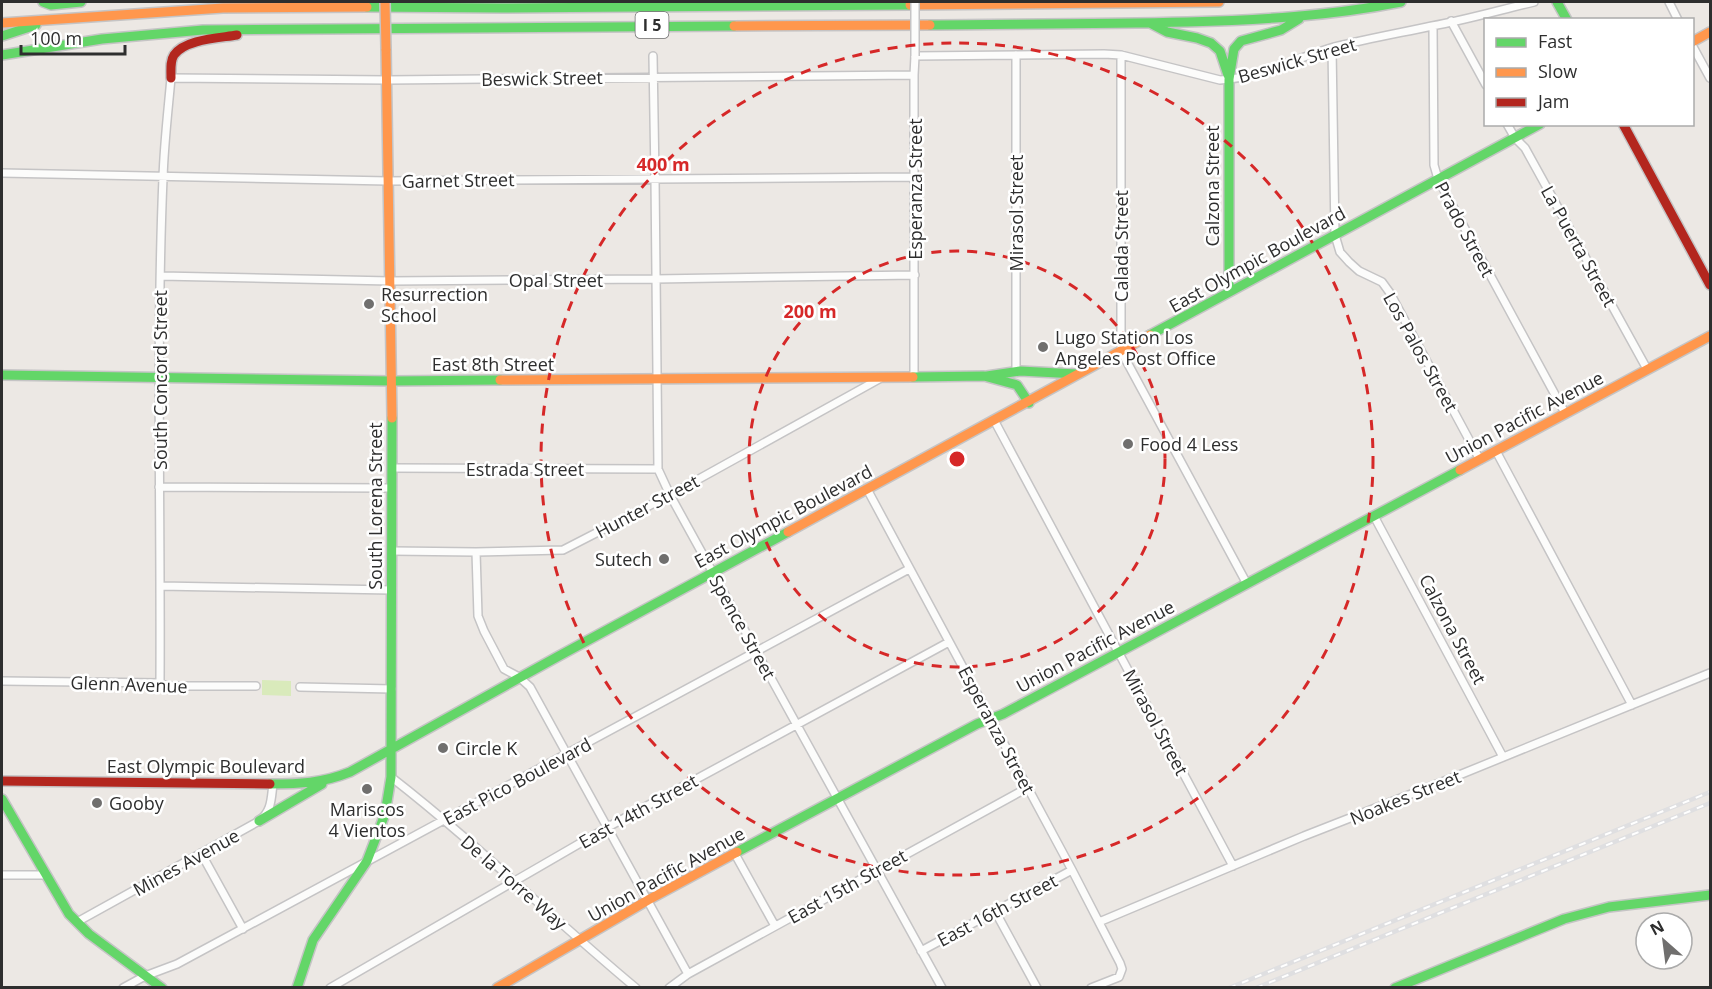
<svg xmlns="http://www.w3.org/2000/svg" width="1712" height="989" font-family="'Open Sans',sans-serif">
<rect width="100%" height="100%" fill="#ece8e4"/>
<!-- pitch -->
<path fill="#d9eabb" d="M262 680 291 681V696L262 695Z"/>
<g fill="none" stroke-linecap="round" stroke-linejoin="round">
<!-- street casing -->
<g stroke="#c5c4c5" stroke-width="10">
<path id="street" d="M1669 2 1678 20
M1451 21 1486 85
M1433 26 1434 165 1438 179 1565 413
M1692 45 1710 78
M1332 48 1335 235 1340 252 1349 262 1359 271 1382 282 1390 293 1480 460
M1016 55V371
M1121 55V351L1247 584
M653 56 655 178 658 469 670 495 942 988
M1507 124 1515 138 1525 148 1647 369
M2 173 388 181 914 177
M161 276 390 281 655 279 915 275
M914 377V75L915 56 1104 54 1121 55 1220 80C1259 78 1296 58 1334 47 1366 39 1399 33 1432 26 1466 20 1500 10 1534 2
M994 420 1233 866
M1496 451 1632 705
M392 468 658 469
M159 487 392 488
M867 489 1072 870 1120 963 1122 969 1119 977 1091 988
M1374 516 1503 757
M392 551 476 552 563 550 670 495 881 378
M476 552 478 616 484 631 504 669 519 677 530 687 688 974
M160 586 392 590
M2 681 160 683 169 686H256
M160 683C161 515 156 346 163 178 164 145 168 111 171 78L387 80 914 75
M300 687 392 689
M391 777C476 843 553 919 636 988
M201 853 243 929
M735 854 775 926
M2 875H45
M995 911 1037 988
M77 922 259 821C272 811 271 799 273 784
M1099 922 1304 836 1442 782 1710 673
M921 951 1072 870
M123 988 145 976 177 964 909 569
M330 988 608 827 949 642
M669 988 688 974 1027 788"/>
</g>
<!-- fast casing -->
<g stroke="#c5c4c5" stroke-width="12">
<path id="fast" d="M43 2 51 5 81 2
M1557 2 1567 20
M367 7 502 8 910 5
M1150 23 1167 32 1197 38 1211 43 1220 51 1228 75
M930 25C1016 24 1101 24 1187 22 1259 20 1330 16 1401 2
M2 36 36 25
M2 55 102 39 203 30 734 26
M1229 79V292
M1229 79 1234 49 1241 41 1281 30 1299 19
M1150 335 1540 124
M2 375 392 381 500 380
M987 376 1020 371 1077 374
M913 377 984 376 1017 385 1029 403
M270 784C299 784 323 783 350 772L557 657 788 532
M2 799 69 914 89 934 162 988
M259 821 322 784
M737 852 977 724 1003 714 1460 470
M297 988 313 940 367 861 385 814 391 777 392 418
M1395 988 1564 919 1609 907 1710 895"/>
</g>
<!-- slow casing -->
<g stroke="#c5c4c5" stroke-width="12">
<path id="slow" d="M910 5 1219 2
M2 23 223 8 367 7
M734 26 930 25
M1692 42 1710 32
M386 49 392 418
M500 380 913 377
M1460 470 1710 336
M788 532 1150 335
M497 988 648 900 737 852"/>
</g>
<!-- jam casing -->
<g stroke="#c5c4c5" stroke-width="12">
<path id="jam" d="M171 78C171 70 170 61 174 55 185 39 220 38 237 35
M1623 124 1710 285
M2 781 270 784"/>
</g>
<!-- street -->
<use href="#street" stroke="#fcfcfb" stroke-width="7"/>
<!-- fast -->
<use href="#fast" stroke="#63d668" stroke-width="9"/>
<!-- slow -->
<use href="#slow" stroke="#ff974d" stroke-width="9"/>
<!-- jam -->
<use href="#jam" stroke="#b3261e" stroke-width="9"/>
<!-- rail casing -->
<g stroke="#dfdfe1" stroke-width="4.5">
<path id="rail" d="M1229 988 1710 792
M1256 988 1710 803"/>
</g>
<!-- rail -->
<use href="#rail" stroke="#fff" stroke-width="2" stroke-dasharray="7" stroke-linecap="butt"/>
<!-- street-bridge casing -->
<g stroke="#c5c4c5" stroke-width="10" stroke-linecap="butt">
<path id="street-bridge" d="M915 2V56"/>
</g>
<!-- slow-bridge casing -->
<g stroke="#c5c4c5" stroke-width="12" stroke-linecap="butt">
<path id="slow-bridge" d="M385 2 386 49"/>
</g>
<!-- street-bridge -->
<use href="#street-bridge" stroke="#fcfcfb" stroke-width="7"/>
<!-- slow-bridge -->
<use href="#slow-bridge" stroke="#ff974d" stroke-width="9"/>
</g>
<!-- distance rings -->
<g fill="none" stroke="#d62828" stroke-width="3" stroke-dasharray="10 8">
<circle cx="957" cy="459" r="208"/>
<circle cx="957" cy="459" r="416"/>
</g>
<!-- markers -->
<g fill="#706f6e" stroke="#fff" stroke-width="2">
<circle cx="369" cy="304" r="6"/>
<circle cx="1043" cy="347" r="6"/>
<circle cx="1128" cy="444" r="6"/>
<circle cx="664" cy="559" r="6"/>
<circle cx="443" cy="748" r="6"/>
<circle cx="367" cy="789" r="6"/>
<circle cx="97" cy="803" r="6"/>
</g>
<g text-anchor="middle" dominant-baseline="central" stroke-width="5" stroke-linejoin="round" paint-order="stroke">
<!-- shield labels -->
<rect fill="#fff" stroke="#6d6d6d" stroke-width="1.5" x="635.5" y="12" width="33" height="26" rx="4.5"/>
<g font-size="16" font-weight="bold" fill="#2e2e2e">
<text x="652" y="25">I 5</text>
</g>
<!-- street labels -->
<g font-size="18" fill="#2e2e2e" stroke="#fff">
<text transform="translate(1297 60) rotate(-16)">Beswick Street</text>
<text transform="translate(542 78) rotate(-1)">Beswick Street</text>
<text transform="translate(458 180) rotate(-1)">Garnet Street</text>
<text transform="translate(1212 186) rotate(-90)">Calzona Street</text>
<text transform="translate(915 189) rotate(-90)">Esperanza Street</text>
<text transform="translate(1016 213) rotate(-90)">Mirasol Street</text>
<text transform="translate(1465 229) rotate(62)">Prado Street</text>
<text transform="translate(1121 246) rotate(-90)">Calada Street</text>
<text transform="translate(1579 246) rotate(61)">La Puerta Street</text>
<text transform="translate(1257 259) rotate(-29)">East Olympic Boulevard</text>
<text x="556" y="280">Opal Street</text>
<text transform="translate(1421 352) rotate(61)">Los Palos Street</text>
<text x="493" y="364">East 8th Street</text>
<text transform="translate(160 380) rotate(-90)">South Concord Street</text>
<text transform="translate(1524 417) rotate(-28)">Union Pacific Avenue</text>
<text x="525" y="469">Estrada Street</text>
<text transform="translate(375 506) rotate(-90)">South Lorena Street</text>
<text transform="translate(647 506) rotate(-28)">Hunter Street</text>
<text transform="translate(783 516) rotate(-28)">East Olympic Boulevard</text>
<text transform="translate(743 627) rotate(61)">Spence Street</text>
<text transform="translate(1453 629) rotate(62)">Calzona Street</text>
<text transform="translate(1095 646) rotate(-28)">Union Pacific Avenue</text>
<text transform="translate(129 684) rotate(2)">Glenn Avenue</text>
<text transform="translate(1156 722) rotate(62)">Mirasol Street</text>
<text transform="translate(997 730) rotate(62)">Esperanza Street</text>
<text x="206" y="766">East Olympic Boulevard</text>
<text transform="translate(517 781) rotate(-28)">East Pico Boulevard</text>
<text transform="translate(1405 797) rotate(-22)">Noakes Street</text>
<text transform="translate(638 811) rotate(-29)">East 14th Street</text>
<text transform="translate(186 862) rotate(-29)">Mines Avenue</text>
<text transform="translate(666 874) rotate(-29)">Union Pacific Avenue</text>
<text transform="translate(514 882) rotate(41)">De la Torre Way</text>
<text transform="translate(847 886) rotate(-29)">East 15th Street</text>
<text transform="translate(997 910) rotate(-28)">East 16th Street</text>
</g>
<!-- poi labels -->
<g font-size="18" fill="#2e2e2e" stroke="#fff" text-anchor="start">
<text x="381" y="294">Resurrection<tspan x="381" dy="21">School</tspan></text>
<text x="1055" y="337">Lugo Station Los<tspan x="1055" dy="21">Angeles Post Office</tspan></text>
<text x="1140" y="444">Food 4 Less</text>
<text x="652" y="559" text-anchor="end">Sutech</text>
<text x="455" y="748">Circle K</text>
<text x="109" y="803">Gooby</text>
<text x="367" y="809" text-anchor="middle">Mariscos<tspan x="367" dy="21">4 Vientos</tspan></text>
</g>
</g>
<circle cx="957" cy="459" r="9" fill="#d62828" stroke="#fff" stroke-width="3"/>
<g font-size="18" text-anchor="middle" font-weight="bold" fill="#d62828" stroke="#fff" stroke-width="5" stroke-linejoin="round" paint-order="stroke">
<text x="663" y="171">400 m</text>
<text x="810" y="318">200 m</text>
</g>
<!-- border -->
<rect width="1712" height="989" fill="none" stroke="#2e2e2e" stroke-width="6"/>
<!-- legend -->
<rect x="1484" y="18" width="210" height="108" fill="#ffffff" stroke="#ababab" stroke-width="1.5"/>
<rect x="1496" y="38" width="30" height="9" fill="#63d668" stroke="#ababab" stroke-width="1.5"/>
<text x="1538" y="48" font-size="18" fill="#2e2e2e">Fast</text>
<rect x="1496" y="68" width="30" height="9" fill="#ff974d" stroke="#ababab" stroke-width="1.5"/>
<text x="1538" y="78" font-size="18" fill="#2e2e2e">Slow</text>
<rect x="1496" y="98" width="30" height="9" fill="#b3261e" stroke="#ababab" stroke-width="1.5"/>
<text x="1538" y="108" font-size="18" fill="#2e2e2e">Jam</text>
<!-- north arrow -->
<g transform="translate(1664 941) rotate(332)"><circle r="28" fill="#ffffff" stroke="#ababab" stroke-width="1.5"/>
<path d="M0-4.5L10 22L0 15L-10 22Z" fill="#706f6e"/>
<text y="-9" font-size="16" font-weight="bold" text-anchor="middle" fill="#2e2e2e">N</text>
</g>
<!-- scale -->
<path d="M21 45v9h104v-9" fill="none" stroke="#2e2e2e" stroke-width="3"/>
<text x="30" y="45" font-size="18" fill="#2e2e2e" stroke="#ffffff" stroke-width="4.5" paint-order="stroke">100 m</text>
</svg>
